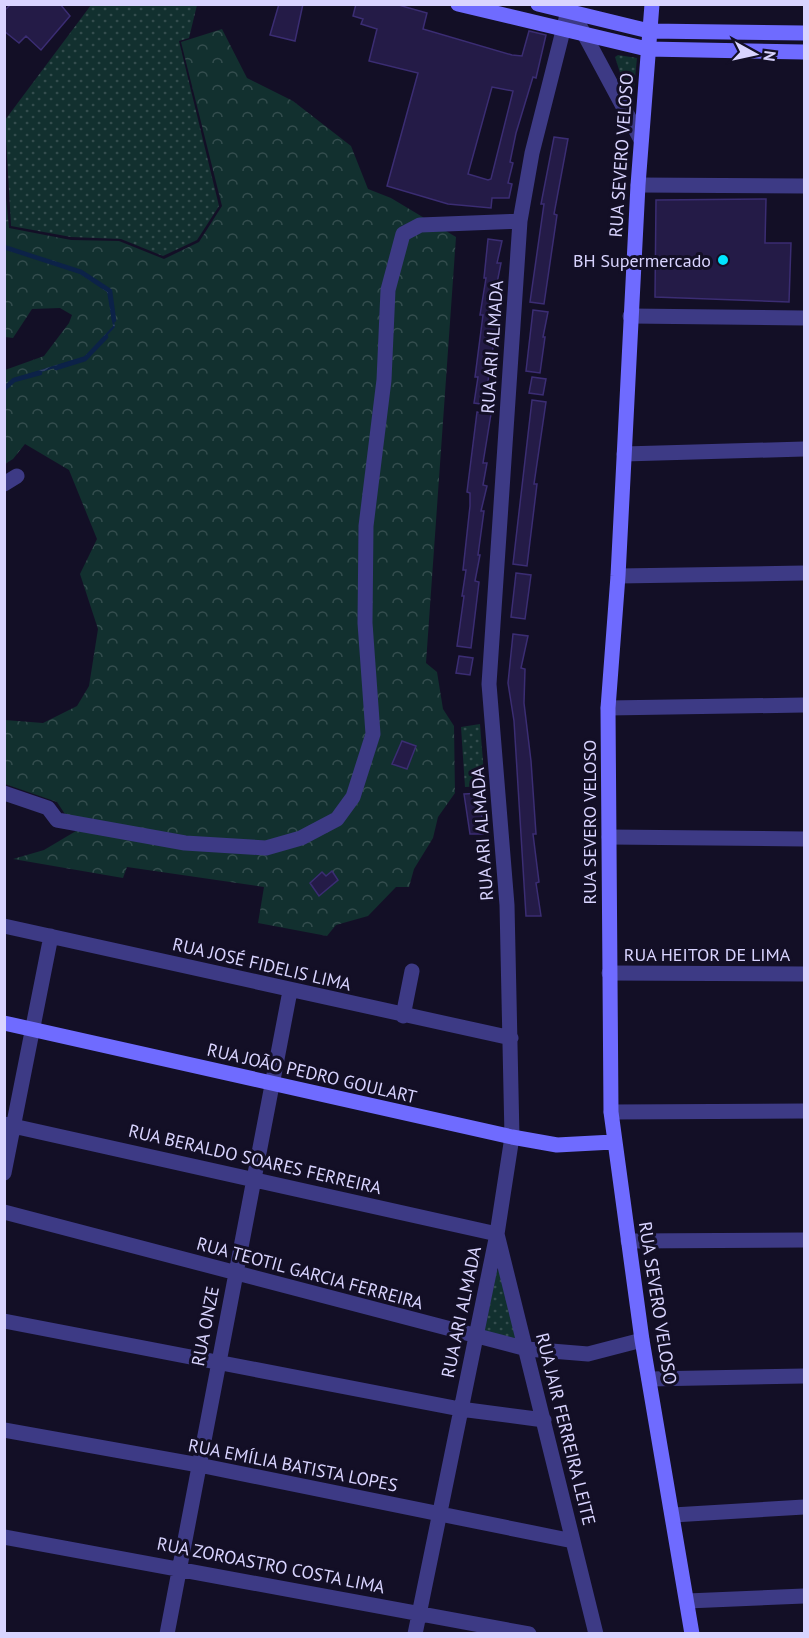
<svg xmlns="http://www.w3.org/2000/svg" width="809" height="1638" font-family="'PT Sans',sans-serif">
<defs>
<pattern id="grass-dots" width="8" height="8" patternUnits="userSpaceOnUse" patternTransform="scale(1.5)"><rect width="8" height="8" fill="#12302f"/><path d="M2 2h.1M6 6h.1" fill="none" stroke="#344d4e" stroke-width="1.8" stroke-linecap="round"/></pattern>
<pattern id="forest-crowns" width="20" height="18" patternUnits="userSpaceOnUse" patternTransform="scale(1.5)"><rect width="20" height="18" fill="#12302f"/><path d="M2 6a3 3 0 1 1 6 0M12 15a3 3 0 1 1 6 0" fill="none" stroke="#344d4e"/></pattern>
<pattern id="water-waves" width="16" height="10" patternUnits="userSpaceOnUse" patternTransform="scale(1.5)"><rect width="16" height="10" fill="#0c2248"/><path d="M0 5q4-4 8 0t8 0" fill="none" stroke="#2f4163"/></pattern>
</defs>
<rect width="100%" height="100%" fill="#130f26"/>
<!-- grass -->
<path fill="url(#grass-dots)" d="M91 5H197L189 38 179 41 219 206 197 240 163 256 121 239 71 237 11 226 5 120Z
M618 55 637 58 633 99 628 98 615 57Z
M480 724 485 786 465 787 461 727Z
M500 1268 519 1334 514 1341 487 1335 483 1328 496 1272Z"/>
<!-- forest -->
<path fill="url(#forest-crowns)" d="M222 29 247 78 293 101 351 146 368 189 391 198 456 237 426 663 437 672 443 709 454 726 455 793 438 817 433 838 414 869 409 887H396L368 916 336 925 327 936 258 923 264 887 127 867 123 878 13 859 44 850 76 831 57 802 5 784V720L43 723 77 706 89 686 98 629 80 574 97 539 69 470 25 444 13 459 5 464V370L44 356 69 323 72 315 60 308 32 309 13 338 5 337 4 178 9 228 71 240 119 241 164 259 199 242 222 206 181 42Z"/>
<!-- water -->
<path fill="url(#water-waves)" d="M5 247 81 272 110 291 115 327 85 359 15 380 5 389 14 378 85 356 113 326 107 292 79 273Z"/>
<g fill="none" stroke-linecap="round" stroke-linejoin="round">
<!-- stream -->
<path stroke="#0c2248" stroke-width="4.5" d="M4 247 81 272 110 291 114 320
M56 368 85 359 106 337
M4 389 14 380 40 373"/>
</g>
<!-- building -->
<path fill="#241b47" stroke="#3b2d73" stroke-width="1.5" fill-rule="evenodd" d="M11 4H60L70 16 41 50 26 36 19 43 4 31V11Z
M279 4H303L295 41 270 35Z
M356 4H395L427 13 423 29 512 55 522 56 529 31 546 35 536 78 533 77 516 133 510 162 513 163 508 183 512 184 509 198H492L491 208 448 204 387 186 418 73 369 61 377 29 361 24 363 19 353 16ZM492 87 513 91 491 179 488 180 468 174Z
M554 137 568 139 554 214 557 215 544 304 530 302 544 204H541Z
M766 199 765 243H791L789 302 655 297 656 200Z
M488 239 502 241 497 263H501L496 288H500L494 314H498L487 388H491L488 405 474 403 478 377H475L483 315H480L486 278H484Z
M533 310 548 312 543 337H545L540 373 526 371Z
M532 377 546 379 543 395 529 393Z
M532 400 546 402 534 484H537L527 566 513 564Z
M477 412 491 414 483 463H487L483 485 487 486 481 511H484L478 555H480L475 581 479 582 471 648 457 646 464 596H462L466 570H463L470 506V493L467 492Z
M516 573 531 575 525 619 511 617Z
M513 634 528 636 521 668 525 669 524 703 531 761 536 834H533L539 882 536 883 541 916H526L514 721 508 683Z
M459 656 473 658 470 675 456 673Z
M402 741 416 746 407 769 392 764Z
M484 793 485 811H481L484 834H470L464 794Z
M332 871 338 880 319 896 310 883 322 872 326 876Z"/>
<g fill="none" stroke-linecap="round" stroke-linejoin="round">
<!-- street -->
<path stroke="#3d3a85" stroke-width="15" d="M568 4 641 140
M638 185 804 186
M630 316 804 318
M624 454 804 449
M4 484 17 476
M618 576 804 573
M608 708 804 705
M4 793 48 808 57 820 185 843 266 848 301 838 337 819 353 797 373 734 365 623 366 526 384 380 388 290 403 234 420 225 520 221
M609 837 804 839
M4 926 511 1038
M609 973 804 974
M403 1016 412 971
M611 1112 804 1111
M4 1124 497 1234 596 1634
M4 1173 51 936
M4 1212 527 1349 588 1354 642 1340
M628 1241 804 1240
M4 1321 460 1409 544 1420
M649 1379 804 1376
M4 1430 199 1465 573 1541
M673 1515 804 1507
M4 1537 529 1634
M687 1601 804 1596
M167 1634 290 991
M415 1634 497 1234 512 1137 507 905 489 684 520 221 532 153 568 11"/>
<!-- secondary -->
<path stroke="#6f6bff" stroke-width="15" d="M458 4 647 49 804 52
M538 4 649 31 804 33
M652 4 638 185 618 576 608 708 611 1112 642 1340 692 1634
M4 1023 512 1137 557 1145 613 1142"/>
</g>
<!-- markers -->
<circle fill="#00e5ff" stroke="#130f26" stroke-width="2" cx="723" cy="260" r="6"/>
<g text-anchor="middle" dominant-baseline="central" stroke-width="6" stroke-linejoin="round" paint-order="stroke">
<!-- street labels -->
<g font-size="18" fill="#d9d4ff" stroke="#130f26">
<text transform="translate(621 155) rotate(-86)">RUA SEVERO VELOSO</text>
<text transform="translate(492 347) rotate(-86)">RUA ARI ALMADA</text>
<text transform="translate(589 822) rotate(-90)">RUA SEVERO VELOSO</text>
<text transform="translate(482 834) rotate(-94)">RUA ARI ALMADA</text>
<text x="707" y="954">RUA HEITOR DE LIMA</text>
<text transform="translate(262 964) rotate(13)">RUA JOSÉ FIDELIS LIMA</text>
<text transform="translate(312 1073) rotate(13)">RUA JOÃO PEDRO GOULART</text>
<text transform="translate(255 1159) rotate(13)">RUA BERALDO SOARES FERREIRA</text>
<text transform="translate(310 1273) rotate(15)">RUA TEOTIL GARCIA FERREIRA</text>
<text transform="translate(658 1303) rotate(81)">RUA SEVERO VELOSO</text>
<text transform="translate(461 1312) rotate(-78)">RUA ARI ALMADA</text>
<text transform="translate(205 1326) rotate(-79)">RUA ONZE</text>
<text transform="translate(566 1429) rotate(76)">RUA JAIR FERREIRA LEITE</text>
<text transform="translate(293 1465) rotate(11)">RUA EMÍLIA BATISTA LOPES</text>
<text transform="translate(271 1565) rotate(11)">RUA ZOROASTRO COSTA LIMA</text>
</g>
<!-- poi labels -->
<g font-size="18" fill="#d9d4ff" stroke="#130f26" text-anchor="end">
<text x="711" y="260">BH Supermercado</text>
</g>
</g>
<!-- border -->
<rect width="809" height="1638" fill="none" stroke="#d9d4ff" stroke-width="12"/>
<!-- north arrow -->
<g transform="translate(755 54) rotate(98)" stroke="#130f26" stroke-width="4.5" paint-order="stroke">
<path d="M0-4.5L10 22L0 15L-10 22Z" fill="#d9d4ff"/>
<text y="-9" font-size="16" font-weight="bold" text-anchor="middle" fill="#d9d4ff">N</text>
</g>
</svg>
